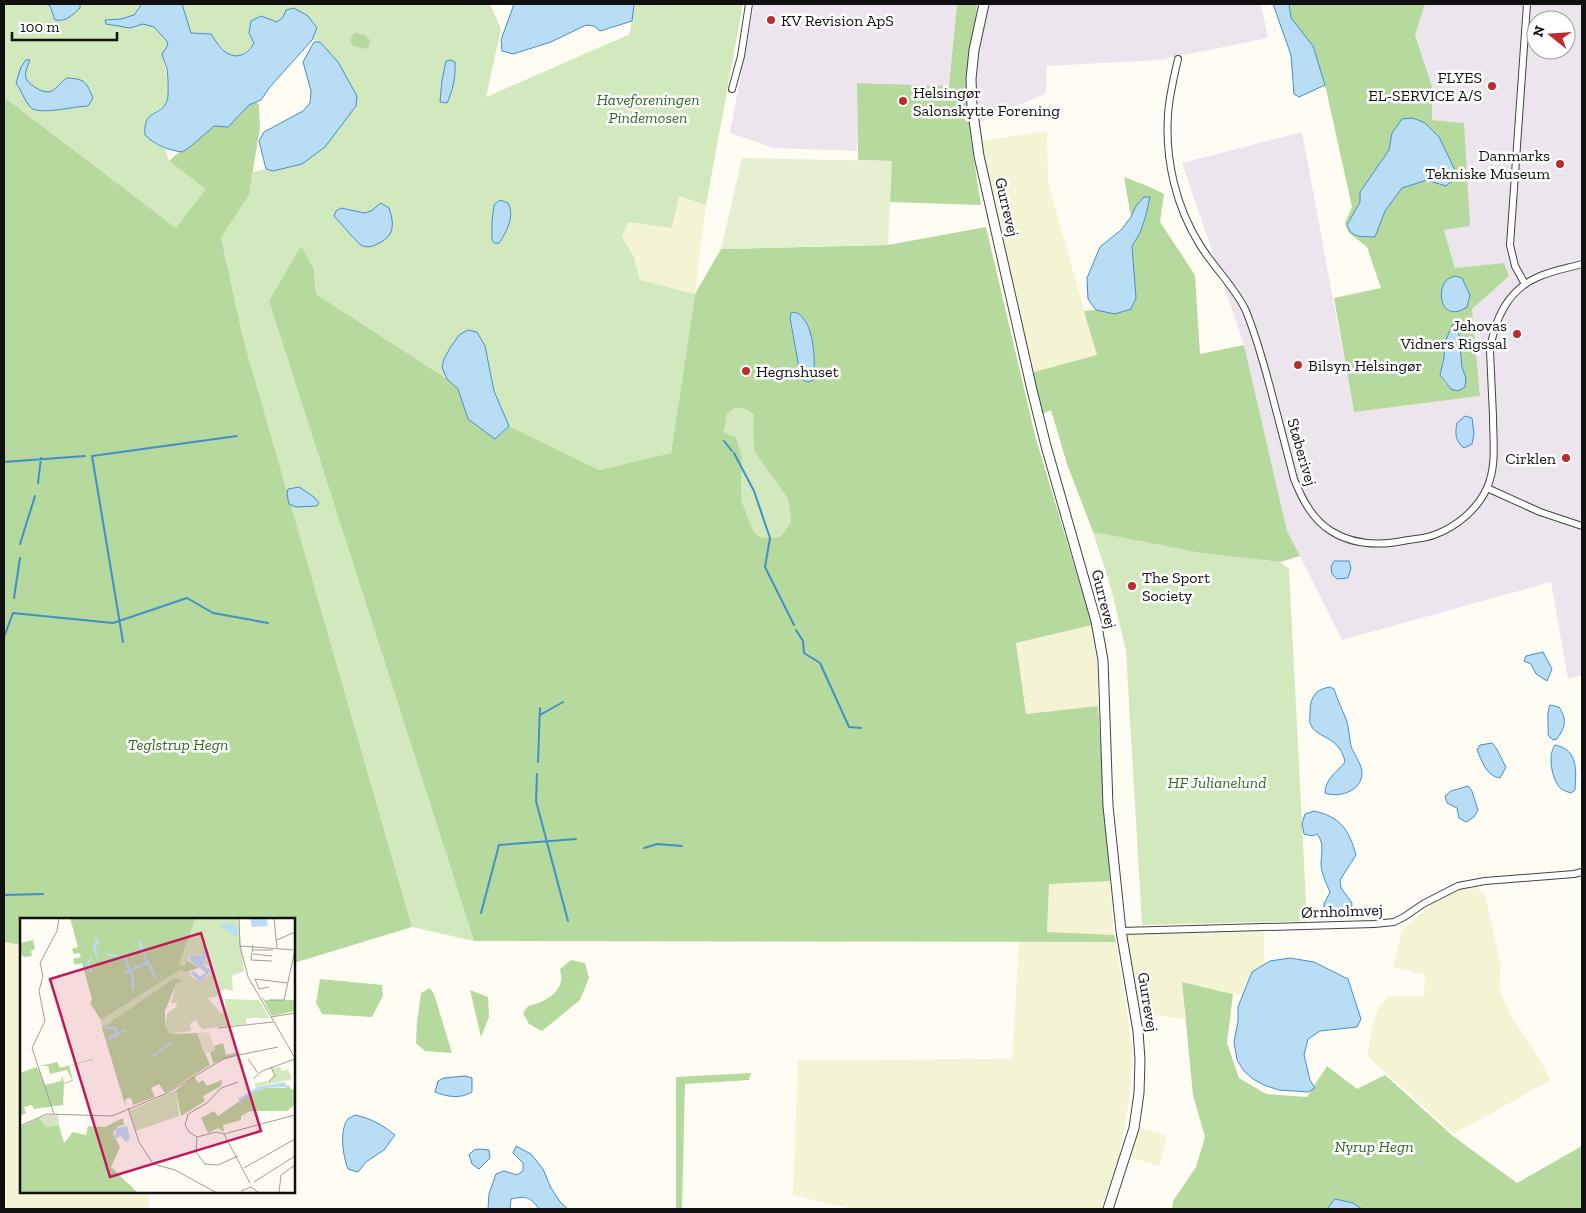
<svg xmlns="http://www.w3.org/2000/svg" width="1586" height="1213" font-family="'Zilla Slab',serif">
<rect width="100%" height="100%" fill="#fffdf3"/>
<!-- industrial -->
<path fill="#ede5ee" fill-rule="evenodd" d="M754 4H957L949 86 857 83V151L774 148 730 133Z
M977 4H1261L1268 38 1160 60 1047 66 1046 93 979 123 967 90Z
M1425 4H1582V675L1568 679 1551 582 1342 640 1287 531 1244 345 1182 163 1302 132 1354 412 1480 396 1472 309 1504 263 1455 268 1444 229 1469 226 1463 123 1432 120V86L1415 35ZM1536 20H1566V50H1536Z"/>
<!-- farmland -->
<path fill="#f4f3d4" d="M1047 131 1048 182 1097 355 1030 373 999 215 980 141Z
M679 196 706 205 695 294 640 280 634 257 622 237 628 222Z
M1092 625 1097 664 1098 706 1026 714 1016 643Z
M1110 881 1114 935 1047 933 1049 884Z
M1476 887 1485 894 1501 965 1499 987 1510 1015 1534 1049 1551 1080 1454 1134 1367 1056 1373 1025 1378 1008 1388 996H1424L1425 975 1393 967 1402 930 1434 903 1460 889Z
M1264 930V964L1252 972 1242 995 1182 982 1185 1019 1138 1013 1126 933Z
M4 942 21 945V1192H149V1209H4Z
M1019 942H1116L1133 1053 1129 1100 1119 1157 1101 1209H852L793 1195 798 1060 1012 1059Z
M1138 1127 1167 1136 1159 1166 1129 1157Z"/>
<!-- green -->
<path fill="#d2e9bd" d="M4 4H142L134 15 121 19 105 20 130 28 143 23 154 27 166 40 169 45 163 61C167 69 170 92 167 101 164 108 155 112 149 116L154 143 165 149 169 161 207 189 176 228 4 97Z
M182 4H490L501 29 486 97 630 34 634 4H743L706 205 679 196 672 228 628 222 622 237 634 257 640 280 695 294 671 453 599 470 509 426 494 391 485 346 459 335 444 359 442 367 447 379 316 294 314 270 269 301 474 941 412 927 243 338 221 236 249 195 253 172 266 169 273 171 351 113 356 106 357 96 320 42 312 40 317 28 283 17 277 22 261 16 249 33 255 43C249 52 238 60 227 54 221 50 215 40 211 34L191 33Z
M735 408 746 409 754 415 753 427 754 451 788 499 791 518 790 524 780 537 761 538 755 533 752 528 742 502 741 489 742 457 736 437 731 436 724 433 727 413Z
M1093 532 1201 553 1280 562 1289 569 1307 921 1142 925 1126 651 1111 588Z"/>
<!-- forest -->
<path fill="#b6d99d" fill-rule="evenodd" d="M957 4H977L967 90 971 141 981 205 890 202 891 161 858 160 857 83 949 86Z
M1289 4H1425L1415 35 1432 86V120L1464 123 1470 226 1444 230 1455 268 1504 263 1509 276 1472 309 1480 396 1354 412 1334 298 1381 288 1367 247 1349 233 1345 223 1352 207 1325 85 1313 46 1291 18ZM1392 133 1446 186 1427 180 1402 188 1385 211 1375 237 1347 225 1360 202V192L1389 150ZM1469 301C1465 312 1452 316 1444 306ZM1458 326 1462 367 1458 391C1449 388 1444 383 1440 375L1444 358 1445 342Z
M355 33 365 35 370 40 369 46 366 49 353 46 350 40Z
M247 92 259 105 260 127 249 195 221 237 243 338 412 927 294 963V919H21V945L4 942V97L176 228 206 189 169 161Z
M1124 177 1150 187 1164 194 1160 222 1195 275 1200 354 1244 345 1287 531 1300 556 1280 562 1201 553 1093 532 1067 464 1051 410 1040 415 1030 373 1097 355 1084 311 1096 310 1115 314 1131 309 1136 298 1132 246 1140 233 1146 215 1150 198 1136 206 1131 217Z
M986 227 1036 439 1092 625 1016 643 1026 714 1098 706 1110 881 1049 884 1047 932 1114 935 1116 942 474 941 269 301 301 246 314 270 316 294 447 379 458 389 468 419 495 439 509 426 599 470 671 453 695 294 721 249 888 245ZM790 321 806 324 812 338 815 374 801 379ZM735 408 746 409 754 415 753 427 754 451 788 499 791 518 790 524 780 537 761 538 755 533 752 528 742 502 741 489 742 457 736 437 731 436 724 432 727 414Z
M571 960 585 963 589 978 580 1000 542 1031 529 1024 523 1013 528 1006C541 1003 558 996 561 981 562 977 560 972 560 969Z
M320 979 382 985 383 995 372 1017 322 1014 316 1003Z
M1182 982 1233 994 1227 1043 1239 1078 1266 1094 1307 1097 1327 1066 1357 1089 1385 1075 1453 1136 1517 1183 1582 1146V1209H1362L1353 1203 1335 1199 1327 1209H1172L1173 1201 1196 1167 1205 1137 1193 1095Z
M430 988 434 994 452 1053 425 1051 416 1043 417 1022 421 993Z
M470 990 488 997 489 1017 481 1037Z
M751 1073 749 1080 685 1084 682 1209H676V1077Z"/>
<!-- pitch -->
<path fill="#e4f0cf" d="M742 158 892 161 888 245 721 249Z"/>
<!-- water -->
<path fill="#b9ddf5" stroke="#428fca" d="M47 4H80V8C72 15 67 22 55 20L50 6Z
M142 4H182L191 33 211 34C215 40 221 50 227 53 238 60 249 53 254 43L249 33 251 21 261 16 277 22 283 17 286 10 294 8 308 16 317 28 312 40 269 88 261 100 249 105 228 127 214 126 190 147 182 152C165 149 157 146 145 135 143 108 160 118 167 101 169 96 168 75 167 69 166 64 163 60 162 54L168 45 166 40 154 27 143 24 130 28 106 24 105 20 121 19 134 15Z
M514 4H634L632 21 600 31 594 26 586 25 551 42 513 54 502 51 501 40Z
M1273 4H1289L1291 18 1313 46 1325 85 1299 97 1294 94 1291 55Z
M314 42H320L338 62 357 96 356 106 325 147 302 164 273 171 266 169 259 141 264 132 303 111 310 103 311 91 303 62Z
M26 60H30C28 66 23 74 27 80 31 86 45 95 52 91 57 88 62 81 67 78 86 79 86 82 93 98L88 106C75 106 38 116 30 107 24 100 22 91 16 83L21 67Z
M451 60 455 62C456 76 453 90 447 103L440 102 442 80 446 61Z
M1413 118 1425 123 1439 137 1456 172 1453 180 1446 186 1427 180 1402 188 1385 211 1375 237C1362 236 1352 239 1347 225L1360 202V192L1389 150 1392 133 1402 119Z
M1144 197H1150L1146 215 1140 233 1132 246 1136 298 1131 309 1115 314 1096 310 1088 299 1087 278 1100 247 1121 230 1131 217 1136 206Z
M500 200 508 203C515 215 507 232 499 243H494L492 240V222L494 205Z
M381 203 389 208C395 225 394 237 377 244 372 247 366 248 361 245 357 243 340 222 334 216L336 211 341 208 364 213 371 211Z
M1455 276 1462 278 1470 295 1467 307C1442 324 1435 291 1447 280 1449 278 1452 277 1455 276Z
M794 312C813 317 815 355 814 371L815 374 818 375 816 379 808 382 801 379 790 318 791 313Z
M1453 324 1458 326 1462 367 1466 378 1465 387 1458 391 1451 389 1440 375 1444 358 1445 342Z
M468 330 477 332 485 346 494 391 509 426 495 439 468 419 458 389 447 379 442 367 444 359 450 348 459 335Z
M1465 416 1472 418 1474 434 1472 444 1464 448C1455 441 1455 433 1457 423Z
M299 487 314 497 319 503 317 506 296 507 289 504 287 494 288 489Z
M1334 561H1349L1351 568 1348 578 1337 579 1332 574 1331 567Z
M1543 652 1552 669 1547 681 1536 674 1531 664 1524 661 1526 656Z
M1330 687 1334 689C1337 699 1342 709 1346 719 1349 727 1349 737 1351 746 1354 755 1363 765 1362 775 1360 792 1338 798 1325 793 1325 779 1337 772 1345 762 1340 735 1315 739 1310 723 1309 720 1310 717 1310 715 1310 699 1313 690 1330 687Z
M1550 705 1559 707C1567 719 1566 726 1557 739L1553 740 1548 735C1549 724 1546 714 1550 705Z
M1492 743C1499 750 1501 759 1506 767L1500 778C1486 776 1482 761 1477 750L1480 745Z
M1555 745C1579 750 1576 771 1575 790L1571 793C1568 792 1565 791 1563 790 1552 784 1547 755 1555 745Z
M1468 786 1472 791 1478 810 1474 817 1466 822 1459 818 1457 808 1447 803 1445 796 1451 791Z
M1314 811C1341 817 1349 830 1356 855L1340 880 1341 888 1352 903 1351 913C1342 918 1333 913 1324 909V904L1330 892C1326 883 1322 874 1321 865 1321 853 1325 844 1317 834L1312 836 1304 834 1302 824 1305 814Z
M1290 958 1314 962 1348 979 1361 1019 1357 1027 1320 1031 1308 1039 1304 1055 1310 1080 1315 1088 1308 1092 1279 1090 1264 1085 1253 1079 1244 1071 1237 1060 1234 1042 1238 1021V1007L1252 972 1270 961Z
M465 1076 472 1078V1092C461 1099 447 1097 435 1092L438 1081 444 1078Z
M355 1115C370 1118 383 1125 395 1135L384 1150 366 1162 358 1172 348 1169C343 1157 339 1130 348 1119 350 1117 353 1116 355 1115Z
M516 1146 531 1154 543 1169 551 1188 561 1203 568 1209H539C530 1196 525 1196 511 1199L510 1209H488L489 1194 496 1174 504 1171 517 1175 523 1171V1163L513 1153Z
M479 1149 489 1150 490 1158 479 1169 472 1164 469 1155 474 1150Z
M1335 1199 1353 1203 1362 1209H1327Z"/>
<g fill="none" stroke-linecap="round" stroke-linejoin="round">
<!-- stream -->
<path stroke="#428fca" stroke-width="2" d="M724 441 732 451
M734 453 754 491 770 538 765 567 794 625
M4 462 85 456
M38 483 41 458
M20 544 35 496
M14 598 20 558
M796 630 803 641 804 653 820 663 849 727 861 728
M4 637 13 613 113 623 187 598 213 613 268 623
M123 642 92 456 237 436
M540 715 563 702
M538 762 540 708
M537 774 536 801 568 921
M644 848 657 844 682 846
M4 895 43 894
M481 913 499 845 576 839"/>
<!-- minor casing -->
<g stroke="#434343" stroke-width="8">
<path id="minor" d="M1178 59C1174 77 1169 96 1168 115 1165 160 1176 207 1200 245 1214 268 1235 287 1246 311 1256 336 1263 361 1270 387 1278 418 1286 448 1294 479 1302 499 1312 519 1331 531 1355 546 1381 546 1408 540 1416 539 1426 538 1434 535 1456 527 1477 510 1487 488 1497 465 1493 440 1493 416 1492 394 1491 373 1490 351 1494 321 1507 290 1538 277 1551 271 1568 268 1582 264
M732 89 741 56 749 4
M1525 284 1515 266 1510 245 1527 4
M1487 488 1540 512 1582 526
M1121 931 1374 924 1394 922 1404 917 1423 904 1458 886 1485 881 1574 874 1582 872"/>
</g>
<!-- tertiary casing -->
<g stroke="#434343" stroke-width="11">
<path id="tertiary" d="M984 4 974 50 971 79 972 106 979 156 1032 390 1046 446 1096 621 1103 660 1108 806 1121 931 1138 1031 1140 1060 1139 1093 1134 1128 1108 1209"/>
</g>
<!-- minor -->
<use href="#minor" stroke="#fff" stroke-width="6"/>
<!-- tertiary -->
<use href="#tertiary" stroke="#fff" stroke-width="9"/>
</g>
<!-- markers -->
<g fill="#bd2b2d" stroke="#fff" stroke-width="2">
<circle cx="771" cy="20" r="5"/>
<circle cx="1492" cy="86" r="5"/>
<circle cx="903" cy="101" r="5"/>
<circle cx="1560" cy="164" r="5"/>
<circle cx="1517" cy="334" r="5"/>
<circle cx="1298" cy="365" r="5"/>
<circle cx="746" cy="371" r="5"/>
<circle cx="1566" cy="458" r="5"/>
<circle cx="1132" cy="586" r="5"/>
</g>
<g text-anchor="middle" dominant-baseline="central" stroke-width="5" stroke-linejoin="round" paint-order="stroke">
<!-- poi labels -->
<g font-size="16" fill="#101010" stroke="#fff" text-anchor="start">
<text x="781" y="20">KV Revision ApS</text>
<text x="1482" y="77" text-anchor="end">FLYES<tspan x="1482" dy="18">EL-SERVICE A/S</tspan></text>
<text x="913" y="92">Helsingør<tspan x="913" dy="18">Salonskytte Forening</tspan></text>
<text x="1550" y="155" text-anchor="end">Danmarks<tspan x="1550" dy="18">Tekniske Museum</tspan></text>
<text x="1507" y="325" text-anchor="end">Jehovas<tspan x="1507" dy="18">Vidners Rigssal</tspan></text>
<text x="1308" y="365">Bilsyn Helsingør</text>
<text x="756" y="371">Hegnshuset</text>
<text x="1556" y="458" text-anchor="end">Cirklen</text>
<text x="1142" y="577">The Sport<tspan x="1142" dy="18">Society</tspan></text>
</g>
<!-- park labels -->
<g font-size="16" font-style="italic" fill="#2d6721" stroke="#fff">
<text x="648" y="99">Haveforeningen<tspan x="648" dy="18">Pindemosen</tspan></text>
<text x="178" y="744">Teglstrup Hegn</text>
<text x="1217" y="782">HF Julianelund</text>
<text x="1374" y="1146">Nyrup Hegn</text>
</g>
<!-- street labels -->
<g font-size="16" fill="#101010" stroke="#fff">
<text transform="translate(1007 207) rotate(77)">Gurrevej</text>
<text transform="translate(1302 452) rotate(74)">Støberivej</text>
<text transform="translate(1104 599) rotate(76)">Gurrevej</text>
<text transform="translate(1342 911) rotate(-2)">Ørnholmvej</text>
<text transform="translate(1148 1002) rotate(81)">Gurrevej</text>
</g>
</g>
<!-- overview -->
<g transform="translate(20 918)">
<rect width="275" height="275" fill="#fffdf3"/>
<path d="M176 0H218L224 53 212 58 213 73 204 71 196 79 188 80 201 95 206 94 205 81 239 82 249 100H226L227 106 182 111 175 102 170 106 171 113 150 116 145 108 147 95 156 89 157 85H151L156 66 154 60 82 110 81 102 160 52 169 53 172 59 181 64 191 54 189 48 183 47 189 36 183 30 182 38H170L165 48 159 46ZM260 149 262 153 268 151 272 161 236 169 234 165 248 163 255 156 252 150ZM156 172 159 198 116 213 109 193Z" fill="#d2e9bd"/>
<path d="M50 0H176L159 46 165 48 167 42 179 50 166 54 160 52 81 102 70 85 72 81 62 45 55 47 53 41 61 39 59 35 54 36 52 31 58 29ZM13 22 15 31 11 33 12 38 4 39 0 35V25ZM154 60 162 62 156 66 145 93V108L150 116 177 115 190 147 145 175 139 166 131 170 135 179 113 187 111 180 105 181 106 190 82 110ZM241 78 245 82H275V93L252 98ZM203 125 206 137 218 134 219 137 193 145 190 134 195 132 194 128ZM72 141 76 150 72 142 49 148 53 163 44 166 43 187 14 191 12 187 4 189 6 195 0 198V155L17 149 25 167 41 163 42 157 44 165 52 162 47 152 30 156 28 148H20L37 144 40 150ZM174 158 178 165 183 162 187 168 202 162 201 168 183 178 185 183 161 198 156 172ZM268 167 272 172 275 170V187L267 193H230L221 198V202L203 207 204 214 198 210 188 215 181 200 194 193 198 198 231 175 245 170H266ZM19 200 26 209 39 207 44 225 53 214 66 217 68 208 85 209 103 200 104 207 98 208 93 215 100 229 91 249 118 275H0V209Z" fill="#b6d99d"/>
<path d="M27 197H38L39 207 26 209 19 200Z" fill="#d7e1c4"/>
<path d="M189 114 195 132 184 135 177 115Z" fill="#e4f0cf"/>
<path d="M230 0H246L248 8 232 9ZM207 4 217 9 218 20 200 8ZM182 29 189 35 183 47 191 52 181 64 170 55 174 53 180 58 186 55 169 42 171 38H182ZM264 164 268 169 245 170 228 177 221 184 218 181 237 169ZM107 208 110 220 106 224 101 218 95 221 96 210Z" fill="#b9ddf5"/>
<path fill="none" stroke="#b9ddf5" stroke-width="2.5" d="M75 21 78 23 74 28 77 39M119 23 127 43M87 36 105 40 113 61V72M71 55 68 45 71 40M105 55 128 44 136 61M85 110H95L98 119M88 121 105 112M133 138 152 124"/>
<path fill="none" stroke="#9f9e98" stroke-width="1" d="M219 0 220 28 228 59 275 140M254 0 257 30M257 22 275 14M233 27 231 42 252 43M220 28 275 32M233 32H253M233 36 252 38M249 69 239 71 235 61 267 65M249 82H264L275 32M251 99 275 95M198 110 253 104M228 141 238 155M233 161 242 153 275 141M218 164 201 170 187 185 168 196 165 207 169 214 177 219 196 214 204 216 230 265M249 164 255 158 251 149M108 190 119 224 133 246 155 252 197 275M34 196 12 130 25 103 19 73 23 58 20 45 37 13 39 0M0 208 27 196 92 198 145 176 205 140 258 129M204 216 275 197M177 219 176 234 185 246 198 247 218 238M224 250 275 221M234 264 275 238M221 273 231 269 238 274M259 275 261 257 275 247"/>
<path fill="#c2185b" fill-opacity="0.15" stroke="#c2185b" stroke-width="2.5" d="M181 15 241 213 90 259 30 61Z"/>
<rect width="275" height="275" fill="none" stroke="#101010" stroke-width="2.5"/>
</g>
<!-- border -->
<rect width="1586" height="1213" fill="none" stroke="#101010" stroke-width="10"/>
<!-- north arrow -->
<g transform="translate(1551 35) rotate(287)"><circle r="24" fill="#ffffff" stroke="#9f9f9f"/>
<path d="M0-4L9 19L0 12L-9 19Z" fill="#bd2b2d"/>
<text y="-8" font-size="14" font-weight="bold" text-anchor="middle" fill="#101010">N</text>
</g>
<!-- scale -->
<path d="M12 32v8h105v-8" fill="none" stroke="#101010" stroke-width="2.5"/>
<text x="20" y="32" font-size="15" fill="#101010" stroke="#ffffff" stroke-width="4" paint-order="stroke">100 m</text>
</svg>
